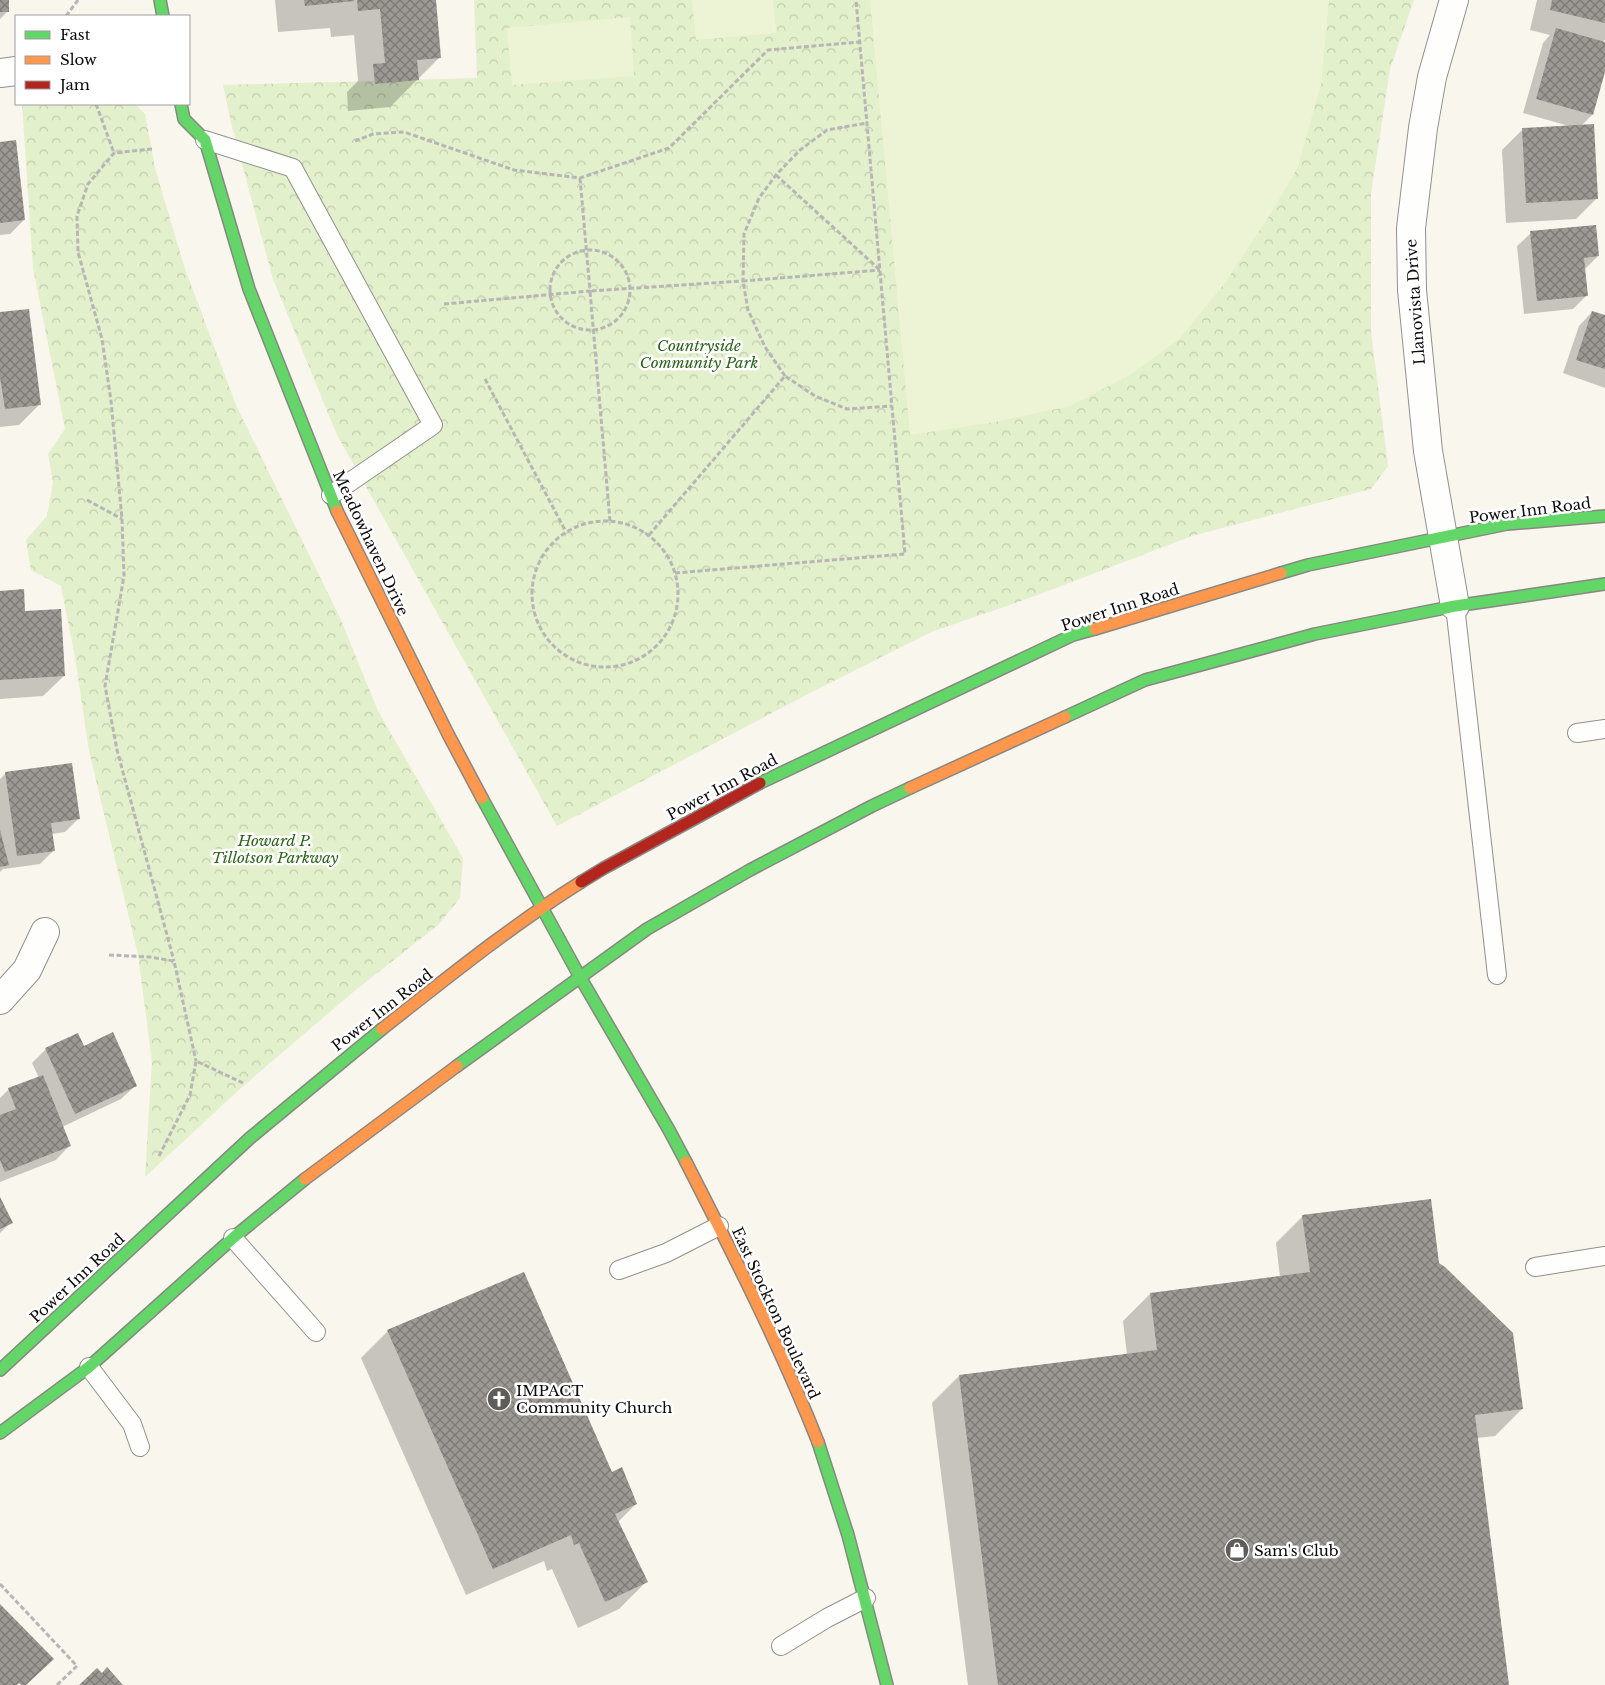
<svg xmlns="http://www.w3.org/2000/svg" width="1605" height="1685" font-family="'Libre Baskerville',serif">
<defs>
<pattern id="park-crowns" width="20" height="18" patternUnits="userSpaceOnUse" patternTransform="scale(1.25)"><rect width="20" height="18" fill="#e2f0cb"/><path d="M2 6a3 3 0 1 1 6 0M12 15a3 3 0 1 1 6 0" fill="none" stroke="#c1ccad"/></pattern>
<pattern id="building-cross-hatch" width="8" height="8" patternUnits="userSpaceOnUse" patternTransform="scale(1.25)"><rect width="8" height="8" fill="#9c9893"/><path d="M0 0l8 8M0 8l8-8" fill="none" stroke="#7d7a76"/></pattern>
</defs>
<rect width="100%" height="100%" fill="#f9f6ed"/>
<!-- park -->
<path fill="url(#park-crowns)" d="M474 0H1414L1390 69 1371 194V331L1388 466 1371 489 1192 536 1035 596 931 632 810 693 557 826 337 435 273 279 232 127 223 85 477 78Z
M22 104H135L145 114 155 168 184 266 236 405 341 620 378 711 463 858 460 898 438 925 352 993 241 1088 145 1177 152 1061 138 955 89 751 75 657 61 586 31 570 26 540 47 516 53 482 48 454 65 429 33 268Z"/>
<!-- pitch -->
<path fill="#edf4d5" d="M692 0H773L776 33 696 40Z
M870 0H1329L1321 84 1298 167 1271 213 1225 283 1179 339 1130 375 1070 406 995 422 910 435Z
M630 17 634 76 512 85 507 28Z"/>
<!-- shadow -->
<path fill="#0003" d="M0 0H8V11L0 19Z
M275 0H435L440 57 390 107 348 111 347 92 358 81 354 35 331 37 330 28 278 32Z
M1537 0H1605V40L1602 42 1605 43V68L1592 115 1581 126 1597 198 1576 219 1506 223 1502 150 1523 129 1569 126 1523 113 1543 43 1550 35 1530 30Z
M0 143 24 220 10 234 0 235Z
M1531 233 1598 256 1584 270 1587 295 1573 309 1524 314 1517 246Z
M1592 312 1605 316V388L1563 373 1579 326Z
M0 314 40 404 19 425 0 427Z
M0 592 23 612 64 676 43 696 0 699Z
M6 773 79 818 65 832 52 834 54 850 40 864 4 869V868L0 872V779Z
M83 1047 135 1086 121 1099 62 1127 69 1146 56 1160 0 1182V1098L9 1089 39 1078 32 1063 46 1049Z
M0 1200 11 1222 0 1233Z
M1303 1216 1438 1264 1522 1409 1495 1436 1477 1438 1508 1685H968L932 1403 959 1376 1127 1355 1123 1321 1150 1294 1280 1277 1276 1243Z
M388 1331 611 1474 636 1504 618 1522 646 1582 619 1609 578 1628 552 1569 547 1571 544 1561 466 1595 361 1358Z"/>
<!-- building -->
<path fill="url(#building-cross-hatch)" d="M0 0H9V12H0Z
M304 0H354V1L305 6Z
M357 0H436L441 58 417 60 419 80 375 84 373 64 385 63 380 9 358 11Z
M1552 0H1605V23L1550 10Z
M1556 28 1605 42V72L1593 115 1536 99Z
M1594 124 1598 199 1526 203 1522 128Z
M16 140 25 220 0 223V142Z
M1596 225 1599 256 1584 258 1588 296 1537 301 1530 231Z
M29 309 41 405 5 409 0 377V312Z
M1592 311 1605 315V369L1576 360Z
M24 589 25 611 61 609 65 676 0 680V591Z
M72 763 80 819 51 823 55 851 17 856 5 772Z
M0 830 9 865 0 867Z
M113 1032 137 1086 75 1114 45 1048 78 1033 84 1046Z
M43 1075 71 1146 5 1172 0 1160V1115L16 1109 8 1088Z
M0 1197 13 1223 0 1229Z
M1431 1199 1439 1263 1445 1267 1513 1333 1523 1409 1475 1415 1509 1685H998L959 1375 1157 1350 1150 1293 1310 1272 1302 1215Z
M524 1272 612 1472 622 1467 637 1504 615 1514 648 1582 605 1602 579 1543 574 1545 571 1535 493 1569 387 1330Z
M0 1604 54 1659 26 1685H21L19 1683 17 1685H0Z
M107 1667 123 1685H79L97 1668 102 1673Z"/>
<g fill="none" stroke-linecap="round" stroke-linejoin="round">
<!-- lane casing -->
<g stroke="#92908c" stroke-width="20">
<path id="lane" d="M205 140 293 168 433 425 331 495
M1455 606 1497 975
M1577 733 1605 729
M233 1238 316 1332
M1535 1267 1605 1256
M619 1270 666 1253 719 1226
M89 1367 132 1424 140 1447
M781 1646 827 1618 866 1598"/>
</g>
<!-- street casing -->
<g stroke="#92908c" stroke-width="30">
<path id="street" d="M1454 0 1432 77 1423 128 1411 228 1412 290 1428 451 1455 606
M0 73 16 71
M0 1000 27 970 45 932"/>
</g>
<!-- fast casing -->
<g stroke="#888783" stroke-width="14">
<path id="fast" d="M160 0 163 16
M181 104 184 119 205 140 249 289 337 511
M1281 573 1308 565 1507 524 1605 516
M1065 717 1145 680 1315 634 1455 606 1605 584
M760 783 1073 635 1095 629
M482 798 580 977 669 1130 686 1162
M457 1066 647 929 750 870 872 806 910 788
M0 1370 250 1138 382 1029
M0 1433 89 1367 233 1238 305 1179
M818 1442 848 1535 887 1685"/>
</g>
<!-- slow casing -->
<g stroke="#888783" stroke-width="14">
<path id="slow" d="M337 511 448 734 482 798
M1095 629 1281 573
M910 788 1065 717
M382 1029C447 978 511 926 581 882
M686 1162C733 1254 780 1346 818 1442
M305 1179 457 1066"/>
</g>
<!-- jam casing -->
<g stroke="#888783" stroke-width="14">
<path id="jam" d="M581 882 604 868 760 783"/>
</g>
<!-- path -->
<path stroke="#b7b6b5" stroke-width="3" stroke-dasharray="5 2.5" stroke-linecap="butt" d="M66 16 78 0
M96 104 114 153
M355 141 373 134 404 132 514 170 580 178 669 148 768 50 859 42
M152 149 114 153 88 184 77 216 78 252 102 339 111 401 122 519 124 576 105 686 117 750 174 961
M776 175 880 270
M550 290a40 40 0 1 1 80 0a40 40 0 1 1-80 0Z
M444 304 590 291 580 178
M785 376 765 347 748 310 743 281 880 270
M485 379 565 530
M87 500 122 519
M532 594a73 73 0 1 1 146 0a73 73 0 1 1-146 0Z
M610 521 590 291 743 281 744 234 759 198 776 175 800 150 827 130 867 123
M649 535 785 376 815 396 847 409 892 406
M675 573 905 554 856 0
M109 955 150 957 174 961 196 1061
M159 1156 190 1095 196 1061 243 1083
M0 1584 77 1666 57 1685"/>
<!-- lane -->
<use href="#lane" stroke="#fefefc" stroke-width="18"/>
<!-- street -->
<use href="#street" stroke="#fefefc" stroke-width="28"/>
<!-- fast -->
<use href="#fast" stroke="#63d668" stroke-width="11"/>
<!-- slow -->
<use href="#slow" stroke="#ff974d" stroke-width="11"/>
<!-- jam -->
<use href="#jam" stroke="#b3261e" stroke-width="11"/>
</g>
<!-- icons -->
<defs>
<g id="church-disc" transform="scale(1.25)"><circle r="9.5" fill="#5e5d59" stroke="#fff"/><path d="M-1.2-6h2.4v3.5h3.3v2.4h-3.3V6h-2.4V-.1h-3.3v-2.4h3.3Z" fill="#fff"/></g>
<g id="shop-disc" transform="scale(1.25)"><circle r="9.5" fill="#5e5d59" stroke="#fff"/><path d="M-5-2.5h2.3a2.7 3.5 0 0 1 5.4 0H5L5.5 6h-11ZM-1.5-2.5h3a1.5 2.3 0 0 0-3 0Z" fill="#fff"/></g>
</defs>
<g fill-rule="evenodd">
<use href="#church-disc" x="499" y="1399"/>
<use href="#shop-disc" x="1237" y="1550"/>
</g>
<g text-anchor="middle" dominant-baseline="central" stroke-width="5" stroke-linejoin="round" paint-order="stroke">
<!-- street labels -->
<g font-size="15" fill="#0a0a0a" stroke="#fff">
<text transform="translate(1415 302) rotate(-94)">Llanovista Drive</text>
<text transform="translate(1530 510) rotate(-7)">Power Inn Road</text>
<text transform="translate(371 543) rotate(65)">Meadowhaven Drive</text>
<text transform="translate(1120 607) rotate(-18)">Power Inn Road</text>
<text transform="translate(722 787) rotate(-28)">Power Inn Road</text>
<text transform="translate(382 1010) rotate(-38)">Power Inn Road</text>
<text transform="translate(77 1278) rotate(-43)">Power Inn Road</text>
<text transform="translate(776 1313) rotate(65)">East Stockton Boulevard</text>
</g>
<!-- park labels -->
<g font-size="15" font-style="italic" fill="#2a6517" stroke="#fff">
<text x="699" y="345">Countryside<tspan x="699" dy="17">Community Park</tspan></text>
<text x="275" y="840">Howard P.<tspan x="275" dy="17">Tillotson Parkway</tspan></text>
</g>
<!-- poi labels -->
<g font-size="15" fill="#0a0a0a" stroke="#fff" text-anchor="start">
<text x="516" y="1390">IMPACT<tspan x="516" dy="17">Community Church</tspan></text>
<text x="1254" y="1550">Sam's Club</text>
</g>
</g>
<!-- legend -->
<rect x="15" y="15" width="175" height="90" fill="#ffffff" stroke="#9d9d9d"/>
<rect x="25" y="31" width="25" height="8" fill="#63d668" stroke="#9d9d9d"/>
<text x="60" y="40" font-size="15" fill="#0a0a0a">Fast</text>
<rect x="25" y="56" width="25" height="8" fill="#ff974d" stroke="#9d9d9d"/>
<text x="60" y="65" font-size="15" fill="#0a0a0a">Slow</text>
<rect x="25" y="81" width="25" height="8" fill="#b3261e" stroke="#9d9d9d"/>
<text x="60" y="90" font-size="15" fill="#0a0a0a">Jam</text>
</svg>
